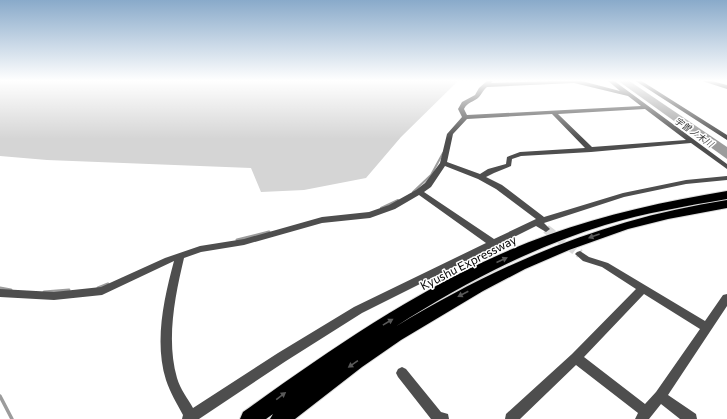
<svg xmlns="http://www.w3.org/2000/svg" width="727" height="419" font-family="Commissioner,'Noto Sans JP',sans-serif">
<rect width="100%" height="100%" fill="#fff"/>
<!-- green -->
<path fill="#d5d5d5" d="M0 80H459L401 137 366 178 304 190 261 192 251 168 47 160 0 156Z"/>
<!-- water -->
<path fill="#9c9c9c" d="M617 80H628L727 147V159Z"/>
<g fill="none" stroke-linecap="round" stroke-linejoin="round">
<!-- stream-far2 -->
<path stroke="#9c9c9c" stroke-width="2" d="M413 192 431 175 443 153
M381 208 398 200"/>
<!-- stream-far1 -->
<path stroke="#9c9c9c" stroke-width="3" d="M237 240 269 232
M0 288 11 290
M98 288 108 284
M44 292 69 290"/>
<!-- stream -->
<path stroke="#9c9c9c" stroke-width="3.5" d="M0 396 12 419"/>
<!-- minor-tunnel -->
<path stroke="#d9d9d9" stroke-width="9" stroke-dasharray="9 4.5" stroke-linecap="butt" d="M546 229 580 254"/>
<!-- motorway casing -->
<g stroke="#dbdbdb" stroke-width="2">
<path id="motorway" d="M727 191V199C686 206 645 213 605 225 530 248 461 285 395 327 501 263 604 219 727 200V208L668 219 628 229 569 250 525 269 483 291 401 340 362 367 295 419H270L273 414 266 419H240L243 412C338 344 437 275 548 235 606 214 666 201 727 191Z"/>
</g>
<!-- minor -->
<path fill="#4e4e4e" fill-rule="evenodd" d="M488 80H494L491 83 578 80 620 91 607 80H613L727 164V169L691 143 591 152 521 156 512 159 511 166 494 173 486 177 502 185 544 217 623 193 686 180 727 176V180L686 184 624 197 544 223 550 229 546 232 536 226 362 313 286 361 199 419H182L183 415C177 404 170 392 166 380 154 342 164 298 174 261L102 295 54 300 0 297V289L54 292 101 287 165 258 200 246 244 239 322 217 369 212 389 205 416 190 425 183 440 163 447 134 462 117 458 109 462 102 475 95 479 88ZM574 83 628 96 641 106 467 115 464 109C467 102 474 102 479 97 482 94 483 90 487 87ZM645 109 686 140 592 147 558 114ZM552 114 585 148 520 152 507 157 506 164 488 169 480 174 447 162 453 134 467 119ZM445 166 478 179 496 189 536 219 494 239 424 192 431 187ZM419 195 486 243 354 307 278 353 193 408C188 399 180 389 177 378 166 340 175 296 184 258L201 252 244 245 322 223 370 218 395 209Z
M634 80H640L727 135V140Z
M699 80H708L727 85V89Z
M580 251 589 257 608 263 705 321 723 295 727 294V306L668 395 696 414 697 419H680L661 404 649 419H635L638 413 576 365 520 419H505L506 414 572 354 636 289 602 267 583 261 575 254 577 252ZM644 294 700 329 656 392 645 404 584 357Z
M402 367 406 369 441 412 448 414 449 419H431L398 377 396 373 398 369Z"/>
<!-- motorway -->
<use href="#motorway" fill="#000" fill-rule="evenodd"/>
</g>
<!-- one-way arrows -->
<defs><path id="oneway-solid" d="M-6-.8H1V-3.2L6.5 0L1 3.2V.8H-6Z"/></defs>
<g fill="#595959">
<use href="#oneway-solid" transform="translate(594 236) rotate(160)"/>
<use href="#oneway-solid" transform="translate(502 260) rotate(-24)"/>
<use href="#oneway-solid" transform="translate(463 294) rotate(153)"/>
<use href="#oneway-solid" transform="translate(388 322) rotate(-31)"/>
<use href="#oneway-solid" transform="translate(353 364) rotate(145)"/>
<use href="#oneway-solid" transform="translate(281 396) rotate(-37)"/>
</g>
<!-- sky -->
<linearGradient id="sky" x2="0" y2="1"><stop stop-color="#89aaca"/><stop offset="0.58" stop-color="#fff"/><stop offset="1" stop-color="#fff" stop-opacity="0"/></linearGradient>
<rect width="727" height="139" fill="url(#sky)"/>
<g text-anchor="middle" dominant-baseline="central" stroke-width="3" stroke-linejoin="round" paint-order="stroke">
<!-- far-water labels -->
<g font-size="9" font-style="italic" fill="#3d3d3d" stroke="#fff">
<text transform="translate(694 132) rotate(35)">宇曽ノ木川</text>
</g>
<!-- near-street labels -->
<g font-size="12" fill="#000" stroke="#fff">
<text transform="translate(468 262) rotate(-27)">Kyushu Expressway</text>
</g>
</g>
</svg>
